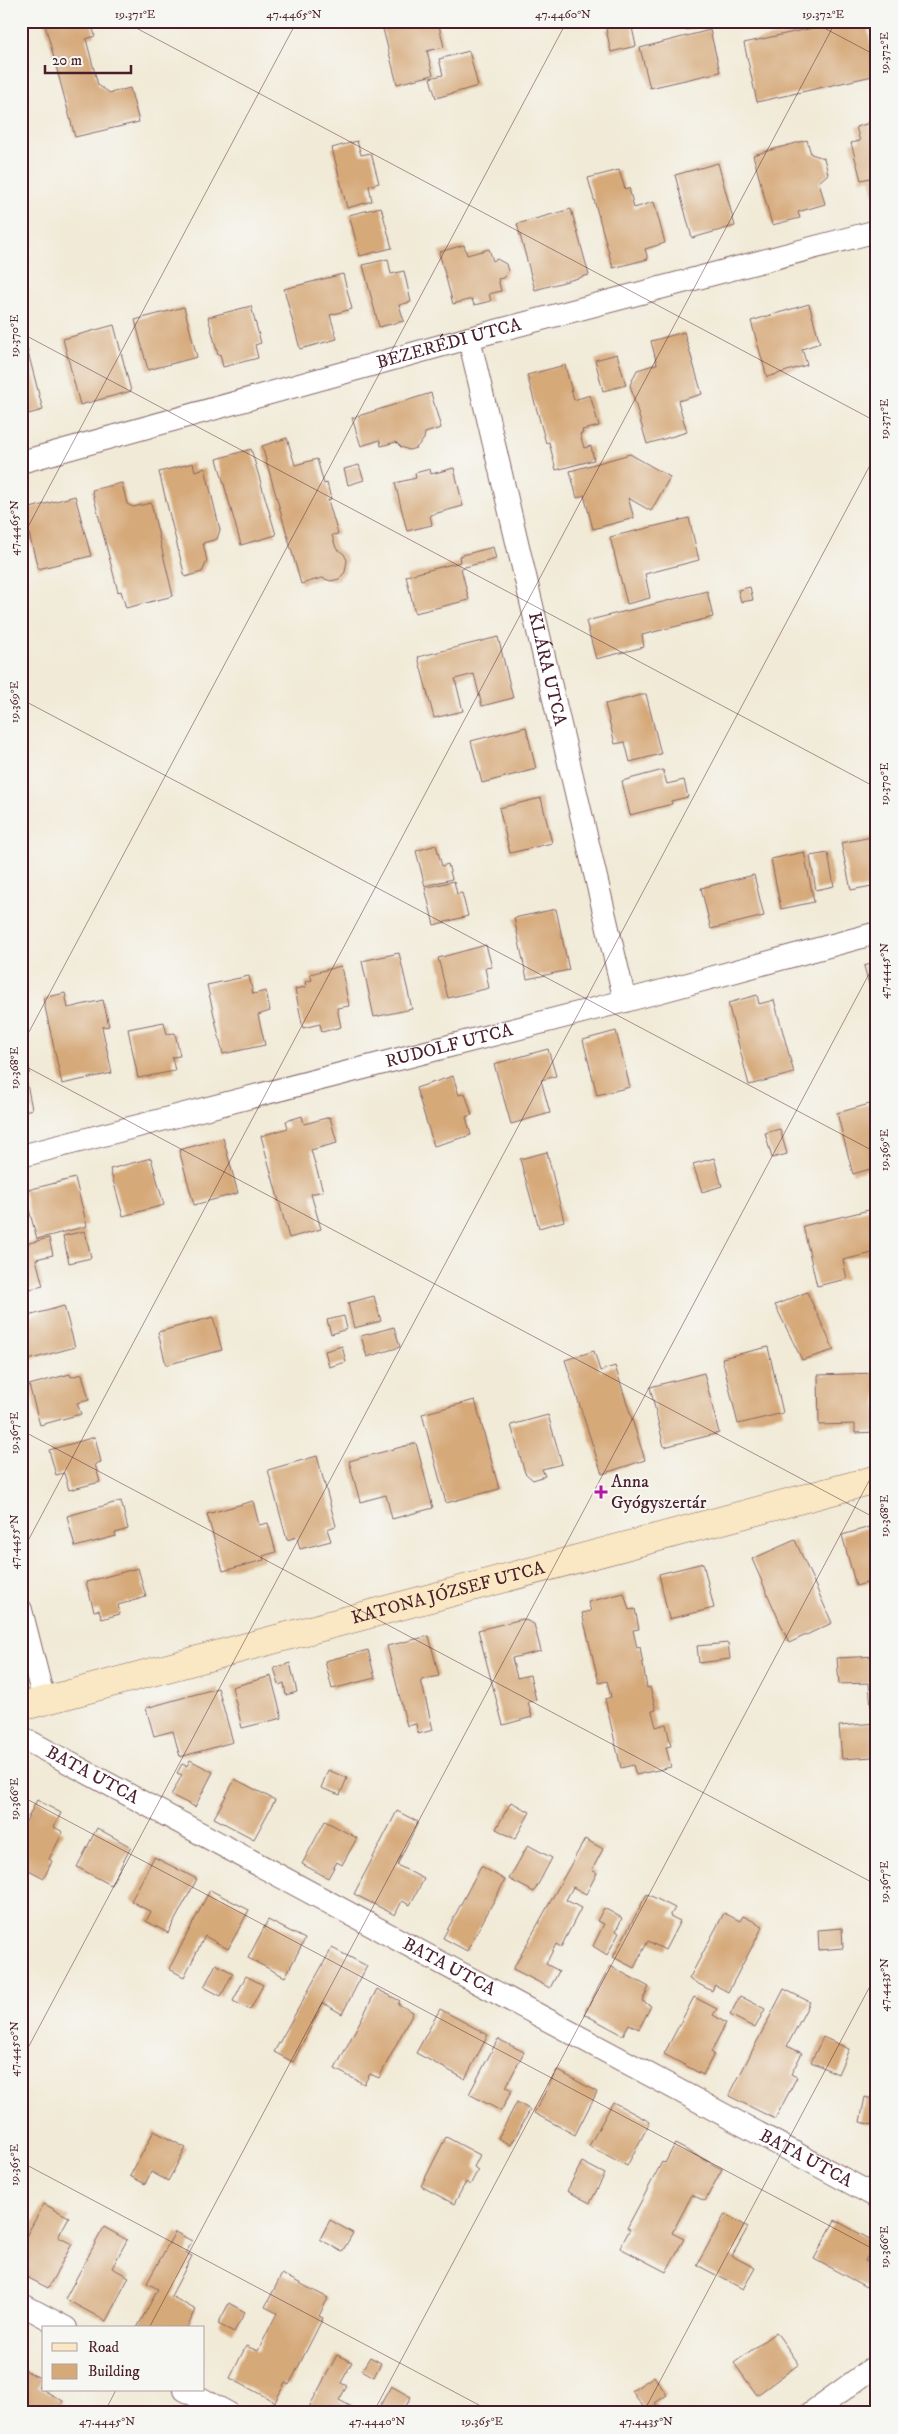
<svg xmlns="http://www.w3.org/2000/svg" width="898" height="2434" font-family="'IM FELL DW Pica',serif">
<rect width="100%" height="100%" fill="#f6f6f2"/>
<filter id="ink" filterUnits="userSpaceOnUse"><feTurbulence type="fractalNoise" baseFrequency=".02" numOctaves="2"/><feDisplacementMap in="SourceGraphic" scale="10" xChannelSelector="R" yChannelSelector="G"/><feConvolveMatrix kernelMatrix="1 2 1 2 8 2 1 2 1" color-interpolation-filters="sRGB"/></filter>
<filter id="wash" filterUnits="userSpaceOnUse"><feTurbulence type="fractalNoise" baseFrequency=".0096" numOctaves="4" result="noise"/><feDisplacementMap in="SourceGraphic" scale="20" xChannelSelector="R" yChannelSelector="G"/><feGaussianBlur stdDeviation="1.12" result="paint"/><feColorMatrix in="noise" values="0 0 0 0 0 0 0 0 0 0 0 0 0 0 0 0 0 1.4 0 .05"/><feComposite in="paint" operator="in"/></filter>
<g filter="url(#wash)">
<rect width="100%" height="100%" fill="#f1ead7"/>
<g id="blocks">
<!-- building -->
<path fill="#d6a979" d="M44 21H91L95 36 86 39 98 85 110 93 130 88 139 122 75 137Z
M381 21H438L444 47 427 51 433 75 397 84Z
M683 21H713V23L685 30Z
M844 21H866L877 75 757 102 744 43Z
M631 23 636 46 611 52 606 29Z
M710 30 720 72 650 88 640 48Z
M22 46 26 63 21 64V47Z
M469 51 478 86 436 98 430 78 443 75 439 59Z
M877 121V194L874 195 870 178 861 180 851 143 860 141 856 127Z
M807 140 811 154 824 158 828 174 819 182 825 204 798 212 800 218 772 225 753 155Z
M357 141 361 155 371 153 379 183 369 186 372 201 347 208 332 148Z
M718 163 735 226 692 238 675 175Z
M619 170 625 189 629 188 634 208 654 202 665 243 645 249 648 259 613 268 588 178Z
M381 207 392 248 360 256 349 215Z
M571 209 589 275 535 290 517 224Z
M464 245 467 255 489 249 493 261 497 259 506 264 508 271 503 278 498 279 501 291 489 294 491 301 474 305 472 299 453 304 439 252Z
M388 259 391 274 404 271 411 302 399 305 404 321 379 327 363 265Z
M343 274 352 309 330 315 337 339 300 349 284 289Z
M809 304 820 343 802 349 807 365 767 377 751 321Z
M251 306 261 343 255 345 258 358 223 367 220 354 218 355 208 317Z
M184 307 197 357 148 370 135 320Z
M114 325 131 391 80 405 63 339Z
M684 332 702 394 678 401 687 432 647 444 630 385 637 370 657 364 651 341Z
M24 337 43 410 21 416V338Z
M617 354 626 385 603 391 595 360Z
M565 365 574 400 590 395 599 426 582 430 583 433 580 434 584 448 591 446 594 460 556 470 549 442 546 443 527 375Z
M431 393 441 428 425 433 424 439 416 448 409 450 401 447 396 442 381 446 380 440 361 446 352 418Z
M287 438 295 465 317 459 324 484 327 483 331 499 328 500 338 534 332 535 336 548 344 554 347 560 345 572 339 579 331 581 322 578 301 584 262 446Z
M251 449 276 535 241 545 217 459Z
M630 454 670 477 651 511 628 498 634 518 593 529 584 495 577 498 570 471Z
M193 463 195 471 205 468 220 530 217 539 203 543 207 561 202 572 185 577 159 472Z
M359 465 364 480 348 485 344 469Z
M454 468 463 506 430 515 432 525 407 531 395 483 416 478 415 473 430 469 431 474Z
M122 483 127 504 133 507 151 503 173 596 126 608 121 591 118 592 92 490Z
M75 496 91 556 38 569 23 510Z
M689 518 699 560 645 574 650 598 627 604 610 537Z
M493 547 496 559 461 568 469 600 415 613 406 576 460 562 459 556Z
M750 587 753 600 741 602 738 590Z
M707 591 713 617 642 635 644 647 596 659 586 621Z
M498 637 513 698 482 706 474 674 455 679 463 711 434 718 418 657Z
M646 694 661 754 630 762 625 742 615 744 605 704Z
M526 727 536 769 482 783 471 741Z
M663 770 667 784 684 780 688 797 671 801 672 804 630 815 622 781Z
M541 798 552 843 510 853 499 808Z
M877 836V885L851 890 841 843Z
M436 845 442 866 448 864 452 879 425 886 416 851Z
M804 852 814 902 781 909 771 859Z
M828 853 834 886 816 890 810 856Z
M754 875 764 916 711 929 701 888Z
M454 881 457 894 462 893 468 916 434 925 425 888Z
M556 909 569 970 527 979 514 918Z
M486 945 492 967 485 968 489 988 448 998 438 958Z
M399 953 412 1009 374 1017 362 961Z
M877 962V1010L876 1011 864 966Z
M341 966 349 1006 337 1008 341 1027 322 1032 320 1024 303 1028 295 989 306 987 305 982 312 980 310 974Z
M249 976 253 994 266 991 270 1011 258 1015 265 1045 223 1054 207 985Z
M65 993 68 1008 103 1000 109 1026 102 1027 112 1073 62 1084 43 998Z
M757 995 759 1004 774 1000 794 1073 749 1085 728 1003Z
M164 1022 167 1034 175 1033 180 1056 172 1057 175 1071 138 1078 128 1029Z
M616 1031 630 1087 597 1095 583 1040Z
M548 1049 556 1076 541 1080 550 1113 511 1124 494 1064Z
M26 1052 30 1073 25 1074 32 1109 21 1112V1053Z
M453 1076 459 1095 465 1093 472 1115 466 1117 471 1135 434 1146 416 1088Z
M877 1102V1167L853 1174 837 1113Z
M302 1116 304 1124 330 1117 337 1143 311 1150 323 1191 311 1194 321 1229 289 1238 261 1136 288 1128 286 1121Z
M780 1129 787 1154 772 1158 765 1133Z
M223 1138 238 1193 194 1205 179 1150Z
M547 1152 564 1221 539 1228 520 1159Z
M151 1158 164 1205 123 1216 110 1169Z
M714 1158 722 1186 702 1192 693 1164Z
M75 1178 87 1226 37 1239 24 1191Z
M873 1209 877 1222V1252L843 1260 847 1279 817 1286 803 1226Z
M85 1231 91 1258 69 1263 63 1236Z
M49 1238 53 1255 36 1259 43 1286 21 1291V1245Z
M807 1292 834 1350 802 1360 775 1305Z
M374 1296 381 1321 354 1328 348 1303Z
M64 1306 75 1347 21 1362V1318Z
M344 1316 347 1329 331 1334 327 1320Z
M213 1317 222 1350 166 1365 158 1332Z
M394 1327 400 1347 367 1357 361 1336Z
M342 1346 346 1362 329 1367 325 1351Z
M768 1347 783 1413 738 1424 722 1358Z
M594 1351 600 1371 615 1366 645 1460 602 1474 565 1360Z
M704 1373 719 1433 664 1447 650 1387Z
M876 1373 877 1432 855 1433V1424L819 1425 818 1375Z
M70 1374 71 1377 82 1374 89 1400 77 1403 81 1414 40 1425 29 1385Z
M475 1400 499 1489 446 1503 422 1414Z
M548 1415 562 1464 542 1469 545 1476 533 1480 525 1473 511 1425Z
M95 1437 101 1462 95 1464 100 1482 69 1490 64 1473 56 1475 49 1450Z
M416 1443 433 1508 392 1519 386 1495 360 1502 349 1461Z
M317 1456 336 1526 327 1529 331 1541 300 1549 297 1537 287 1540 268 1470Z
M121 1501 128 1529 115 1533 116 1536 75 1547 67 1516Z
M253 1501 259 1525 268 1523 276 1552 263 1556 264 1560 223 1571 207 1514Z
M877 1525V1580L856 1586 842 1535Z
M795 1540 832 1623 789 1643 752 1559Z
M703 1563 714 1608 669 1619 659 1574Z
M138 1568 146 1597 118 1605 120 1614 102 1619 99 1610 94 1611 86 1582Z
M624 1593 629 1610 635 1609 639 1629 633 1630 637 1648 640 1647 647 1688 650 1687 656 1710 652 1711 656 1727 666 1724 671 1746 666 1747 671 1767 636 1775 633 1765 621 1768 605 1699 611 1697 607 1681 599 1683 582 1613 591 1611 588 1602Z
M523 1619 534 1624 541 1651 512 1658 517 1678 530 1675 536 1700 528 1702 532 1717 503 1725 478 1630Z
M429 1636 439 1676 421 1680 433 1730 418 1734 416 1724 407 1726 387 1646Z
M728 1643 730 1659 699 1663 697 1646Z
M368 1650 375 1678 332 1689 325 1661Z
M877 1656V1707H871L869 1683 839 1684 837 1658Z
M290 1663 297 1692 286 1695 284 1683 279 1685 274 1668Z
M271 1676 282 1718 242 1728 232 1687Z
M218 1688 233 1742 180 1757 173 1731 154 1736 146 1708Z
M877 1723V1771L874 1772 873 1757 842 1759 839 1726Z
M190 1760 213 1772 195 1807 171 1795 182 1775 177 1773 182 1764 187 1766Z
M328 1770 347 1778 340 1795 321 1788Z
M235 1779 275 1800 254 1839 214 1818Z
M37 1800 61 1813 54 1827 63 1832 49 1859 52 1861 44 1878 21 1866V1831Z
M511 1802 530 1812 515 1839 496 1829Z
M397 1811 418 1822 397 1865 424 1879 410 1905 402 1901 395 1915 354 1894Z
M325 1821 357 1838 342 1865 337 1862 328 1878 302 1864Z
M97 1828 131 1847 111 1885 77 1867Z
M585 1839 603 1849 592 1870 597 1873 586 1894 573 1887 566 1900 581 1908 561 1947 556 1944 546 1964 559 1971 550 1988 513 1969Z
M528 1845 552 1858 534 1892 509 1879Z
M154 1857 197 1879 168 1933 146 1921 151 1912 131 1901Z
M481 1866 505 1880 467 1951 443 1938Z
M210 1890 249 1910 228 1949 205 1936 184 1977 169 1969Z
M647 1894 675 1908 670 1916 680 1921 665 1950 648 1941 634 1968 613 1957Z
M604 1908 622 1918 616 1931 619 1933 607 1955 593 1946 604 1924 597 1921Z
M724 1913 740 1921 743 1916 763 1926 728 1992 715 1985 712 1991 689 1979Z
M268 1920 305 1939 285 1977 248 1958Z
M842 1928 843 1948 819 1950 818 1930Z
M332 1948 367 1966 342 2014 323 2003 293 2062 274 2052Z
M216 1964 233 1973 221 1996 204 1987Z
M610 1966 649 1987 642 2001 651 2006 639 2029 629 2024 623 2035 584 2014Z
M246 1976 263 1985 250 2010 233 2001Z
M377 1989 400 2001 398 2004 413 2012 379 2078 370 2074 364 2084 335 2069Z
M784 1989 810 2002 787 2046 802 2053 791 2074 797 2077 775 2119 729 2096Z
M740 1996 765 2009 755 2028 730 2015Z
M694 1997 717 2009 713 2015 726 2023 711 2052 714 2054 703 2075 664 2054Z
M440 2009 488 2035 465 2079 416 2053Z
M823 2037 849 2049 838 2074 811 2062Z
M498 2039 524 2052 506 2087 512 2090 501 2111 469 2094Z
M557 2070 597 2092 575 2135 534 2113Z
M865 2097 877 2100V2126L860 2122Z
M517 2102 530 2110 511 2145 498 2138Z
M613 2102 650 2122 627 2166 589 2146Z
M154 2131 186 2148 168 2181 151 2172 145 2184 130 2176Z
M446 2137 480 2155 474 2167 478 2170 470 2185 466 2182 454 2204 421 2186Z
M675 2144 722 2169 705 2201 692 2195 672 2233 684 2239 666 2272 620 2248 630 2229 627 2228 662 2162 665 2163Z
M582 2162 605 2174 590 2203 567 2191Z
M44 2204 69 2217 58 2237 72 2244 48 2288 21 2274V2245Z
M725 2214 748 2227 732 2256 755 2268 743 2289 697 2265Z
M330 2220 353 2233 342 2252 320 2239Z
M835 2220 875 2242 865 2261 877 2267 866 2287 814 2259Z
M104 2227 127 2240 112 2268 129 2277 106 2321 65 2299Z
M175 2232 192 2241 186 2253 192 2256 171 2296 196 2310 187 2328H137L158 2289 147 2283Z
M282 2274 328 2298 319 2316 323 2318 289 2385 285 2383 275 2402 230 2378 246 2346 258 2351 277 2313 265 2307Z
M229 2303 245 2312 234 2332 218 2324Z
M776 2332 799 2364 757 2395 734 2363Z
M337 2355 352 2362 341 2383 347 2386 339 2400 354 2408 352 2413H306Z
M370 2357 381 2363 374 2377 362 2370Z
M21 2368 42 2379 38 2387 63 2401 56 2413H21Z
M654 2376 667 2395 655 2403 662 2413H638L644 2408 632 2391Z
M391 2386 411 2397 402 2413H376Z"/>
</g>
</g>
<g filter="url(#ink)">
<use href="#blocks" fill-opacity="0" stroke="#846667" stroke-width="1"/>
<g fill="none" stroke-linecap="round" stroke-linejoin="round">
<!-- minor casing -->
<g stroke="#846667" stroke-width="24">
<g id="minor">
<path id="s1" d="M469 338 625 1001"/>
<path id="s2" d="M21 462 469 338 877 231"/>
<path id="s3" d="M21 1156 625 1001 877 933"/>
<path d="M21 1610 44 1701"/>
<path id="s4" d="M21 1737 877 2197"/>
<path d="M21 2304 66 2328"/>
<path d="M185 2390 228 2413"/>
<path d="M811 2413 877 2365"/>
</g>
</g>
<!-- secondary casing -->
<g stroke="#846667" stroke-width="29">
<g id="secondary">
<path id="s5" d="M21 1707 877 1479"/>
</g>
</g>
<!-- minor -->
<use href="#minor" stroke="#fff" stroke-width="22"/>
<!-- secondary -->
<use href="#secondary" stroke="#fae7c3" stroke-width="28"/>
</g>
</g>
<!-- ticks -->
<path fill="none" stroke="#4a1f2b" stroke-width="1" stroke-opacity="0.45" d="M123 21 877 422M811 21 877 56M21 33 28 21M21 333 877 788M21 540 297 21M21 699 877 1153M21 1047 567 21M21 1064 877 1519M21 1430 877 1885M21 1554 836 21M21 1796 877 2251M21 2061 877 452M21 2162 494 2413M149 2328 877 959M104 2413 116 2390M373 2413 877 1466M643 2413 877 1973"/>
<!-- markers -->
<path fill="#b5179e" stroke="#f6f6f2" stroke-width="2" d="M598.5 1484.5h5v5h5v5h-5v5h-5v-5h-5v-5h5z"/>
<g text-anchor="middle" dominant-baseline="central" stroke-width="4" stroke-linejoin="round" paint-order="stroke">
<!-- street labels -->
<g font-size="18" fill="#4a1f2b" stroke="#f6f6f2">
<text stroke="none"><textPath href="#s2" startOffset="444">BEZERÉDI UTCA</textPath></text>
<text stroke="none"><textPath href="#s1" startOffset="340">KLÁRA UTCA</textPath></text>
<text stroke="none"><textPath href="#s3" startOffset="442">RUDOLF UTCA</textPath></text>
<text stroke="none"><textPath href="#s5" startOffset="442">KATONA JÓZSEF UTCA</textPath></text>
<text stroke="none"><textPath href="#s4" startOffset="81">BATA UTCA</textPath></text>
<text stroke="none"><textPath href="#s4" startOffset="486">BATA UTCA</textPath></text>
<text stroke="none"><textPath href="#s4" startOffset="891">BATA UTCA</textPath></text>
</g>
<!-- poi labels -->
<g font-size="18" fill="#4a1f2b" stroke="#f6f6f2" text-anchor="start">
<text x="611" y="1482">Anna<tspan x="611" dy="21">Gyógyszertár</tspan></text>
</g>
</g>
<!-- margin -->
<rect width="898" height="2434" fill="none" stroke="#f6f6f2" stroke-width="55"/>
<!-- legend -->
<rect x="42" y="2326" width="162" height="65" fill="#f6f6f2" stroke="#b1a0a2"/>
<rect x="52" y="2343" width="25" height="8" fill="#fae7c3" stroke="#b1a0a2"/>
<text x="88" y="2352" font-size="15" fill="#4a1f2b">Road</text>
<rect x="52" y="2364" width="25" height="15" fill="#d6a979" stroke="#b1a0a2"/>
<text x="88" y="2376" font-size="15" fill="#4a1f2b">Building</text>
<!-- scale -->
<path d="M45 65v8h86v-8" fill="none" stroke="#4a1f2b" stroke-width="2.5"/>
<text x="52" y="65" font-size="15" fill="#4a1f2b" stroke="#f6f6f2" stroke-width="4" paint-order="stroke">20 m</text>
<rect x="28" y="28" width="842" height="2378" fill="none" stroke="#4a1f2b" stroke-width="2"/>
<g font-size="12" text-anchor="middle" fill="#4a1f2b">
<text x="135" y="18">19.371°E</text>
<text x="294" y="18">47.4465°N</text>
<text x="563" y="18">47.4460°N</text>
<text x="823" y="18">19.372°E</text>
<text transform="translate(884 53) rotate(-90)" y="4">19.372°E</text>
<text transform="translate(14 336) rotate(-90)" y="4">19.370°E</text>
<text transform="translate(884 419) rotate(-90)" y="4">19.371°E</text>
<text transform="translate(14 528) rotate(-90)" y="4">47.4465°N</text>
<text transform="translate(14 702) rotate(-90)" y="4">19.369°E</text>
<text transform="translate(884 784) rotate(-90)" y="4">19.370°E</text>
<text transform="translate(884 971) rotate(-90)" y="4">47.4445°N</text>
<text transform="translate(14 1068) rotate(-90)" y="4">19.368°E</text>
<text transform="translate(884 1150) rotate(-90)" y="4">19.369°E</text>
<text transform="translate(14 1433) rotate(-90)" y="4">19.367°E</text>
<text transform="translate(884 1516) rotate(-90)" y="4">19.368°E</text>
<text transform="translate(14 1542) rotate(-90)" y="4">47.4455°N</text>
<text transform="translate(14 1799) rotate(-90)" y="4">19.366°E</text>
<text transform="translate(884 1882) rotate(-90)" y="4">19.367°E</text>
<text transform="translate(884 1985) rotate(-90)" y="4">47.4435°N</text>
<text transform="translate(14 2049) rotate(-90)" y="4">47.4450°N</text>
<text transform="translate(14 2165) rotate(-90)" y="4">19.365°E</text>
<text transform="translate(884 2247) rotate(-90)" y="4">19.366°E</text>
<text x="107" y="2425">47.4445°N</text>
<text x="377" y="2425">47.4440°N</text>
<text x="482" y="2425">19.365°E</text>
<text x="646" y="2425">47.4435°N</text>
</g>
</svg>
